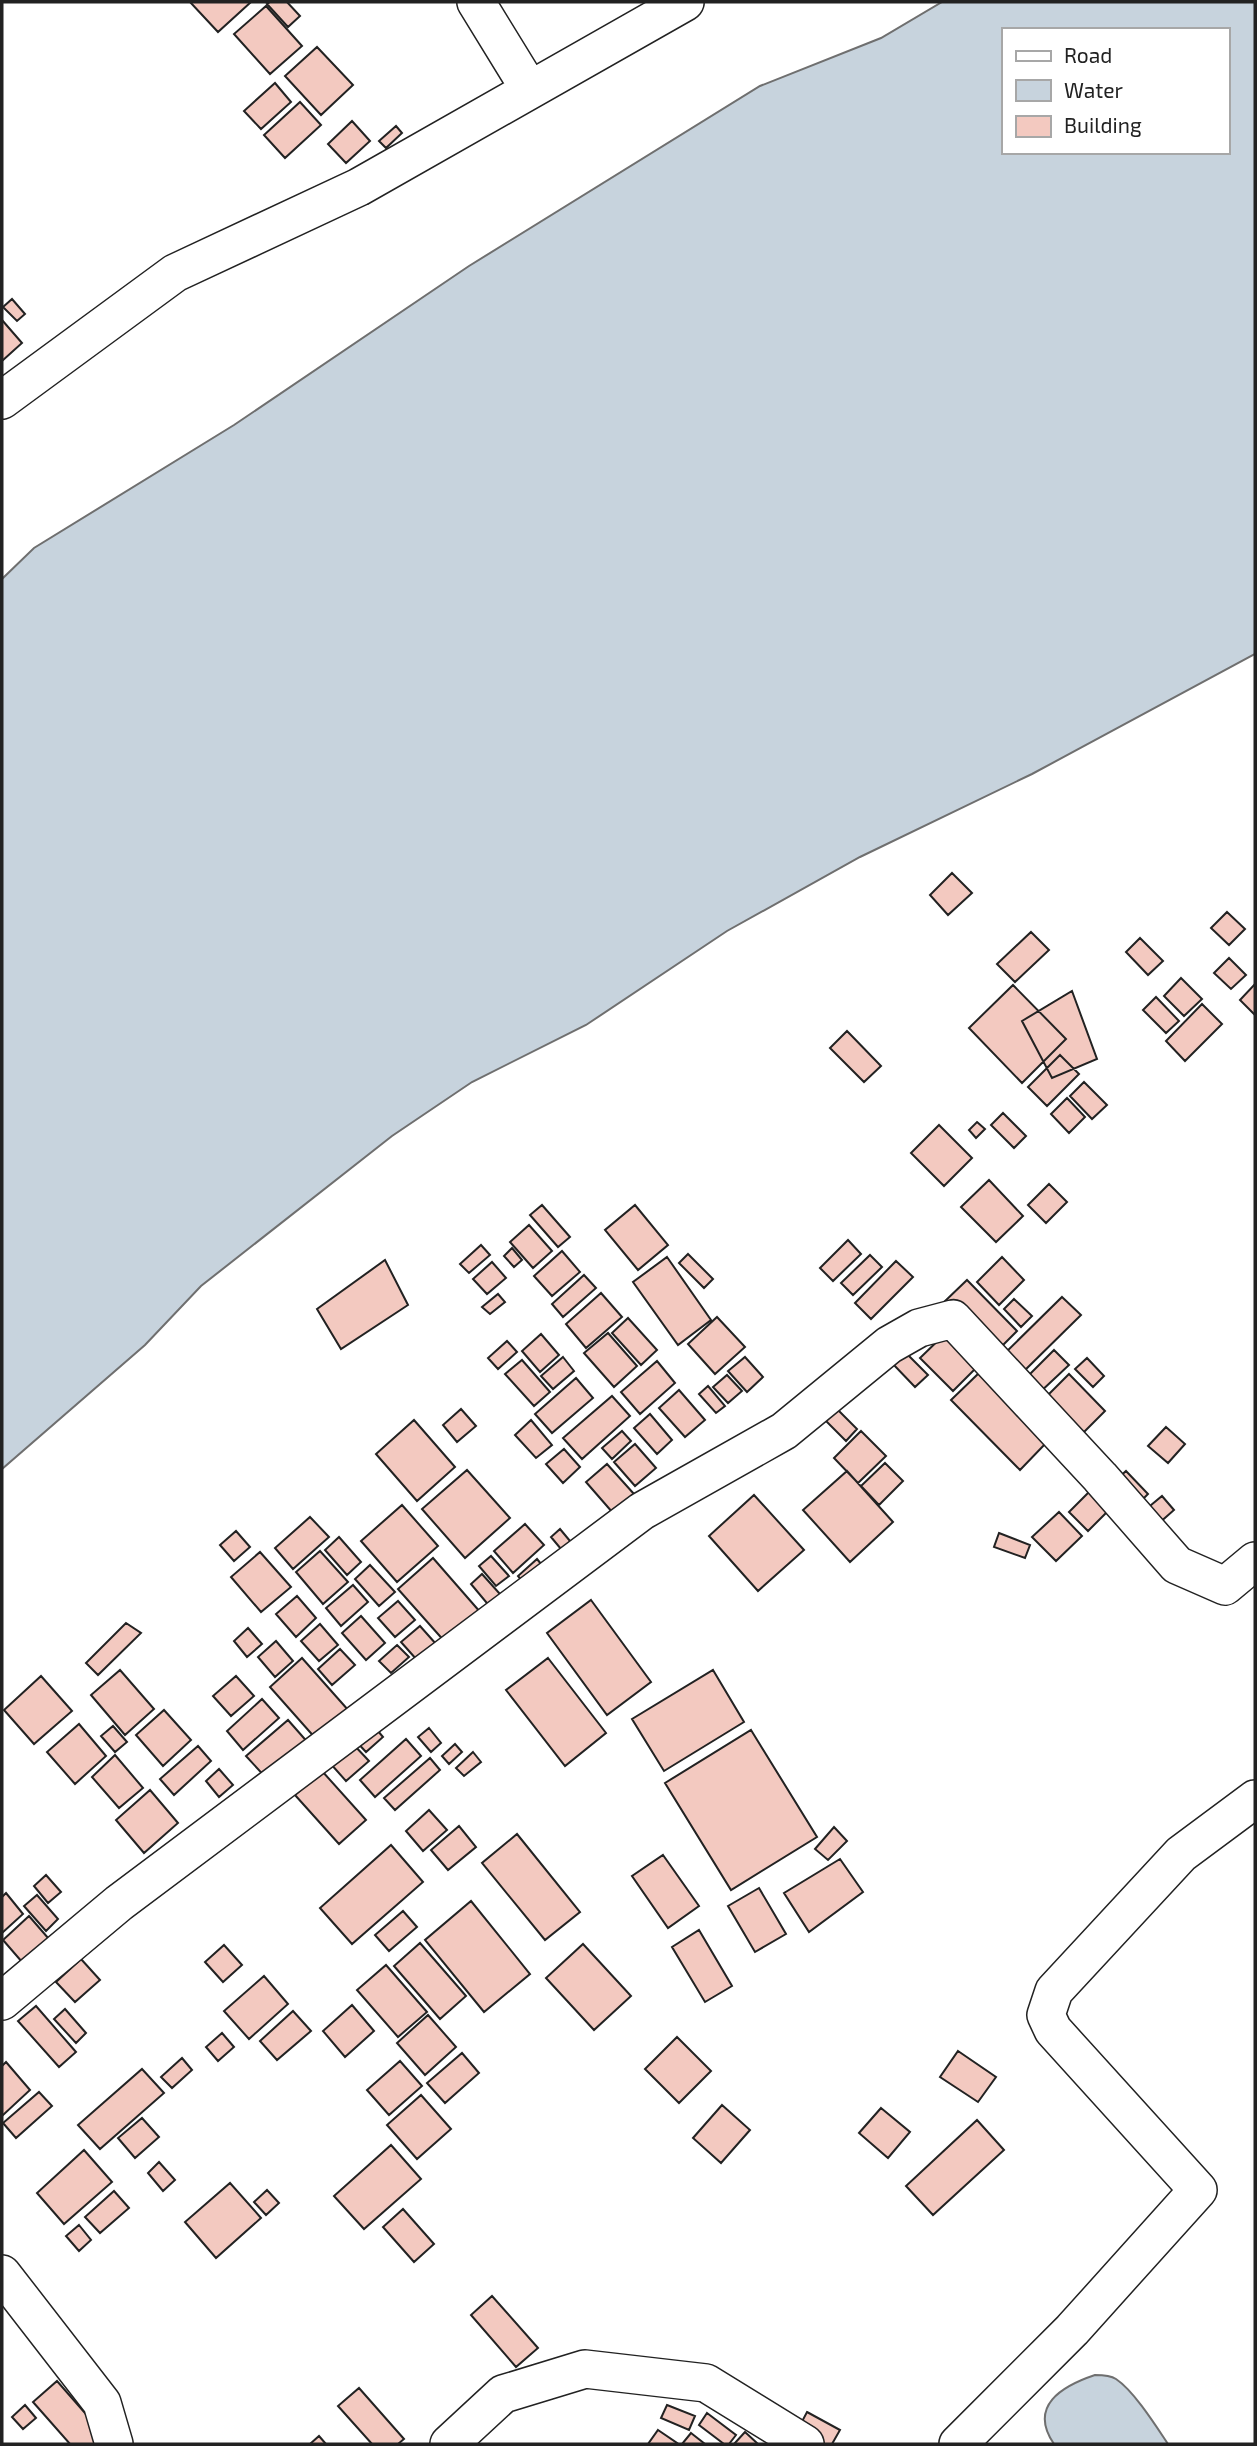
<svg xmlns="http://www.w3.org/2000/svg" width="1257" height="2446" font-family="'Exo 2',sans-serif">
<rect width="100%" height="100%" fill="#fff"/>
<!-- water -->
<path fill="#c7d3dd" stroke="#6f6f6f" stroke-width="2" fill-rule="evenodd" d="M942 2H1255V654L1032 774 860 857 727 931 586 1025 472 1082 392 1136 201 1286 145 1345 2 1469V579L34 548 234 425 469 266 760 86 881 38ZM1003 30H1227V152H1003Z
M1095 2375C1102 2375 1110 2375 1116 2379 1134 2391 1156 2426 1168 2444H1054C1028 2406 1062 2386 1095 2375Z"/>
<!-- building -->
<path fill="#f3c9c0" stroke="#222" stroke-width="2" d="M190 2H251L218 32Z
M270 2H287L300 16 288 27 267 4Z
M266 6 302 46 270 74 234 34Z
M317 47 353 85 321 115 285 76Z
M275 83 291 102 261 129 244 111Z
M300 102 321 125 285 158 264 135Z
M352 121 370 141 346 163 328 144Z
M396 126 402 133 386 148 379 141Z
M12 299 25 314 17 321 3 307Z
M2 320 22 343 2 361Z
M952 873 972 893 948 915 930 895Z
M1227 912 1245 929 1229 945 1211 928Z
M1031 932 1049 950 1015 982 997 964Z
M1140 938 1163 961 1148 975 1126 952Z
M1229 958 1246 975 1231 989 1214 973Z
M1181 978 1202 999 1184 1016 1164 996Z
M1255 984V1015L1240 1000Z
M1013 985 1066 1039 1022 1083 969 1028Z
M1072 991 1097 1059 1052 1078 1022 1021Z
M1156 997 1179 1021 1166 1033 1143 1010Z
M1202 1004 1222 1024 1185 1061 1166 1041Z
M847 1031 881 1066 864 1082 830 1048Z
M1060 1055 1079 1074 1047 1106 1028 1087Z
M1084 1082 1107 1105 1092 1119 1070 1096Z
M1067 1098 1085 1117 1069 1133 1051 1114Z
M1003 1113 1026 1136 1014 1148 991 1125Z
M977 1122 985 1129 976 1138 969 1130Z
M939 1125 972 1158 944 1186 911 1153Z
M989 1180 1023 1216 996 1242 961 1207Z
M1049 1184 1067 1202 1046 1223 1028 1205Z
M542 1205 570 1237 558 1247 530 1215Z
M635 1205 668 1245 638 1270 605 1230Z
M529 1225 552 1251 533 1268 510 1242Z
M848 1240 861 1254 833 1281 820 1268Z
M481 1245 490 1255 469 1273 460 1264Z
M512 1248 522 1260 514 1267 504 1256Z
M562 1251 580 1272 552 1296 534 1276Z
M688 1254 713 1279 704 1288 679 1263Z
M870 1255 882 1267 853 1295 841 1283Z
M667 1257 711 1320 678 1345 633 1282Z
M1002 1257 1024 1280 999 1305 977 1282Z
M385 1260 408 1305 341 1349 317 1309Z
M896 1261 913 1277 871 1319 855 1303Z
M492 1262 506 1278 487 1294 473 1279Z
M584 1275 596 1288 563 1317 552 1304Z
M967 1280 1017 1331 994 1354 943 1303Z
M601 1293 622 1317 586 1348 566 1324Z
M498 1294 505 1302 490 1314 482 1307Z
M1062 1297 1081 1315 1020 1375 1001 1357Z
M1014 1299 1032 1316 1021 1327 1004 1309Z
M717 1317 745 1347 715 1374 688 1344Z
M628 1318 657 1350 641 1365 612 1333Z
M949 1330 981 1363 953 1391 920 1358Z
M608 1333 637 1366 614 1387 584 1353Z
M541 1334 559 1355 540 1372 522 1351Z
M507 1341 517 1352 498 1369 488 1358Z
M1054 1350 1069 1365 1038 1394 1024 1380Z
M904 1351 928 1375 915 1387 892 1363Z
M563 1357 574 1371 553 1389 541 1376Z
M745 1357 763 1377 747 1392 728 1371Z
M1087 1358 1104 1376 1093 1387 1075 1369Z
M522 1360 550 1392 534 1406 505 1374Z
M657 1361 675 1383 640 1414 621 1392Z
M979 1373 1047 1442 1020 1470 951 1400Z
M1069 1374 1105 1411 1079 1437 1043 1400Z
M727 1375 742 1391 728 1403 713 1387Z
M576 1378 593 1398 552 1433 535 1414Z
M708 1386 725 1406 716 1413 699 1394Z
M679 1390 705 1420 685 1437 659 1408Z
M612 1396 630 1416 582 1459 563 1438Z
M461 1409 476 1426 457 1442 443 1425Z
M837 1409 857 1429 846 1441 826 1421Z
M650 1414 672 1440 657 1454 634 1428Z
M414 1420 455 1467 417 1501 376 1454Z
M531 1420 552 1445 536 1458 515 1435Z
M1166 1427 1185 1444 1168 1463 1148 1446Z
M622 1431 631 1441 612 1459 602 1448Z
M861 1431 886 1456 858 1483 834 1458Z
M635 1444 656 1468 635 1486 614 1462Z
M564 1449 580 1467 563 1483 546 1464Z
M885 1463 903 1481 879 1505 861 1486Z
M607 1464 634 1494 613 1513 586 1482Z
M467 1470 510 1518 465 1558 422 1509Z
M847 1471 893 1522 850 1562 803 1510Z
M1126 1471 1148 1494 1138 1504 1116 1480Z
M1092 1489 1111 1508 1088 1531 1069 1512Z
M754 1495 804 1550 758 1591 709 1536Z
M1162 1496 1174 1510 1158 1524 1145 1510Z
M402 1505 438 1546 397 1582 361 1541Z
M1059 1512 1082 1536 1056 1561 1032 1537Z
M310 1517 329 1537 293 1569 275 1548Z
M525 1524 544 1545 513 1573 494 1551Z
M560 1529 575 1547 566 1555 551 1537Z
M236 1531 250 1547 234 1561 220 1545Z
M999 1533 1030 1545 1025 1558 994 1547Z
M339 1537 361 1562 347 1575 325 1550Z
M320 1551 348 1582 323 1604 296 1572Z
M260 1552 291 1587 261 1612 231 1577Z
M491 1556 509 1576 496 1586 479 1566Z
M433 1558 481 1613 446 1643 398 1589Z
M537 1559 546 1570 527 1587 518 1576Z
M370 1565 395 1592 379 1606 355 1579Z
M482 1574 508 1603 496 1614 471 1584Z
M353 1585 368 1602 341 1626 326 1608Z
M297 1596 316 1618 296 1637 276 1614Z
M591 1600 651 1682 607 1715 547 1633Z
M398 1601 415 1620 395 1637 378 1618Z
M361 1616 385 1643 366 1660 342 1633Z
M126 1623 141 1633 98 1675 86 1663Z
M320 1624 338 1645 319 1661 301 1641Z
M420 1626 436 1644 417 1660 401 1642Z
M248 1628 262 1644 247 1657 234 1641Z
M276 1641 293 1661 275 1677 258 1657Z
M397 1645 409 1657 391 1673 379 1661Z
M340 1649 355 1665 332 1685 318 1669Z
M302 1658 349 1711 317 1740 270 1687Z
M548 1658 606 1733 565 1766 506 1690Z
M120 1670 154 1709 125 1735 91 1695Z
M713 1670 744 1722 664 1771 632 1719Z
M41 1676 72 1711 34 1744 4 1710Z
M236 1676 254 1696 231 1716 213 1696Z
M262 1699 279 1718 243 1750 227 1731Z
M164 1710 191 1740 163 1766 136 1735Z
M288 1720 310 1745 269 1781 246 1756Z
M79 1724 106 1756 75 1784 47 1752Z
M372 1724 383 1737 366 1752 354 1739Z
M113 1726 127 1742 115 1752 101 1736Z
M429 1728 441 1743 431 1752 418 1737Z
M751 1730 817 1837 731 1890 665 1783Z
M406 1739 421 1756 375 1797 360 1780Z
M353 1744 369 1761 346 1781 330 1763Z
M455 1744 462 1752 449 1764 442 1756Z
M198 1746 211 1761 174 1795 160 1779Z
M473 1752 481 1762 464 1776 456 1768Z
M115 1755 143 1788 119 1808 92 1777Z
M430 1758 440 1770 395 1810 384 1798Z
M219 1769 233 1785 219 1797 206 1781Z
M322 1771 366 1820 339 1844 295 1795Z
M150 1790 178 1823 144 1853 116 1820Z
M429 1810 447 1830 423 1851 406 1831Z
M459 1826 476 1847 448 1870 431 1850Z
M834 1827 847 1841 828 1860 815 1849Z
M517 1834 580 1912 545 1940 482 1863Z
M391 1845 423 1882 352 1944 320 1908Z
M663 1855 699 1906 668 1928 632 1876Z
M840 1859 863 1892 809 1932 784 1893Z
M46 1875 61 1892 48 1903 34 1886Z
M759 1888 786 1934 755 1952 728 1906Z
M6 1893 23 1914 2 1933V1897Z
M37 1895 58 1919 46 1931 24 1906Z
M471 1901 530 1974 484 2012 425 1940Z
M403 1911 417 1927 389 1951 375 1935Z
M29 1916 55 1946 29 1970 3 1940Z
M699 1930 732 1986 705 2002 672 1947Z
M420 1943 466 1996 440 2019 394 1966Z
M583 1944 631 1996 594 2030 546 1978Z
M224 1945 242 1965 223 1982 205 1962Z
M81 1959 100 1980 75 2002 56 1982Z
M386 1965 427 2012 398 2037 357 1990Z
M264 1976 288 2004 249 2039 224 2011Z
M352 2005 374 2031 345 2057 323 2031Z
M36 2006 76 2052 59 2067 18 2021Z
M65 2009 86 2033 76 2043 54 2019Z
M293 2011 311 2031 277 2060 260 2041Z
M428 2015 456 2047 425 2075 397 2043Z
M222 2033 234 2047 218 2061 206 2047Z
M677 2037 711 2071 679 2103 645 2069Z
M958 2051 996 2077 978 2102 940 2077Z
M462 2053 479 2073 445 2103 427 2083Z
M182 2058 192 2070 172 2088 161 2077Z
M400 2061 422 2086 389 2115 367 2090Z
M6 2062 30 2090 2 2116V2066Z
M142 2069 164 2093 100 2149 78 2125Z
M39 2092 52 2106 16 2138 3 2123Z
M421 2095 451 2129 417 2159 387 2125Z
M722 2105 750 2130 721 2163 693 2138Z
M881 2108 910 2132 888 2158 859 2133Z
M142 2118 159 2137 135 2158 118 2138Z
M977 2120 1004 2150 933 2215 906 2186Z
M391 2145 421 2179 364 2229 334 2196Z
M84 2150 112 2182 64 2224 37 2193Z
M159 2162 175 2180 163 2191 148 2173Z
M230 2183 261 2218 216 2258 185 2222Z
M267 2190 279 2203 266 2215 254 2202Z
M114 2191 129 2208 100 2233 85 2217Z
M403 2209 434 2244 414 2262 383 2227Z
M79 2225 91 2240 79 2251 66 2236Z
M492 2296 538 2348 516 2367 471 2315Z
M57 2381 106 2437 97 2444H70L33 2402Z
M359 2388 404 2439 398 2444H372L338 2406Z
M25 2405 36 2418 23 2429 12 2417Z
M667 2405 695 2416 689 2430 661 2418Z
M807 2412 840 2430 832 2444H823L797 2431Z
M707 2413 736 2435 729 2444H724L699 2425Z
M658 2430 677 2443 676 2444H648Z
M745 2432 758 2444H734Z
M691 2433 705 2444H682Z
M319 2436 326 2444H310Z"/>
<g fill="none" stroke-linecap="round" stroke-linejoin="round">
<!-- minor casing -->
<g stroke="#222" stroke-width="40">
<path id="minor" d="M476 2 530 90
M2 400 175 273 359 187 685 2
M2 2001 119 1903 642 1511 784 1431 889 1345 919 1328 953 1319 1100 1477 1177 1565 1225 1586 1255 1561
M2 2274 102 2403 114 2444
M449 2444 503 2394 585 2369 706 2383 805 2444
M958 2444 1072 2330 1198 2190 1053 2030 1046 2015 1054 1991 1181 1854 1255 1799"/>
</g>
<!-- minor -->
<use href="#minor" stroke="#fff" stroke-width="37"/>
</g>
<!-- border -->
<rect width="1257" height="2446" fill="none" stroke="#222222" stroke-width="7"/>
<!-- legend -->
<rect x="1002" y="28" width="228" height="126" fill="#ffffff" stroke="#a7a7a7" stroke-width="2"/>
<rect x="1016" y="51" width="35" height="10" fill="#ffffff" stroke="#a7a7a7" stroke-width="2"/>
<text x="1064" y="63" font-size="21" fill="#222222">Road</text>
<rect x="1016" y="80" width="35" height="21" fill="#c7d3dd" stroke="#a7a7a7" stroke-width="2"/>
<text x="1064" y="98" font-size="21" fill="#222222">Water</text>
<rect x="1016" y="116" width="35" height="21" fill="#f3c9c0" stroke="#a7a7a7" stroke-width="2"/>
<text x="1064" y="133" font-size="21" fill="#222222">Building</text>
</svg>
